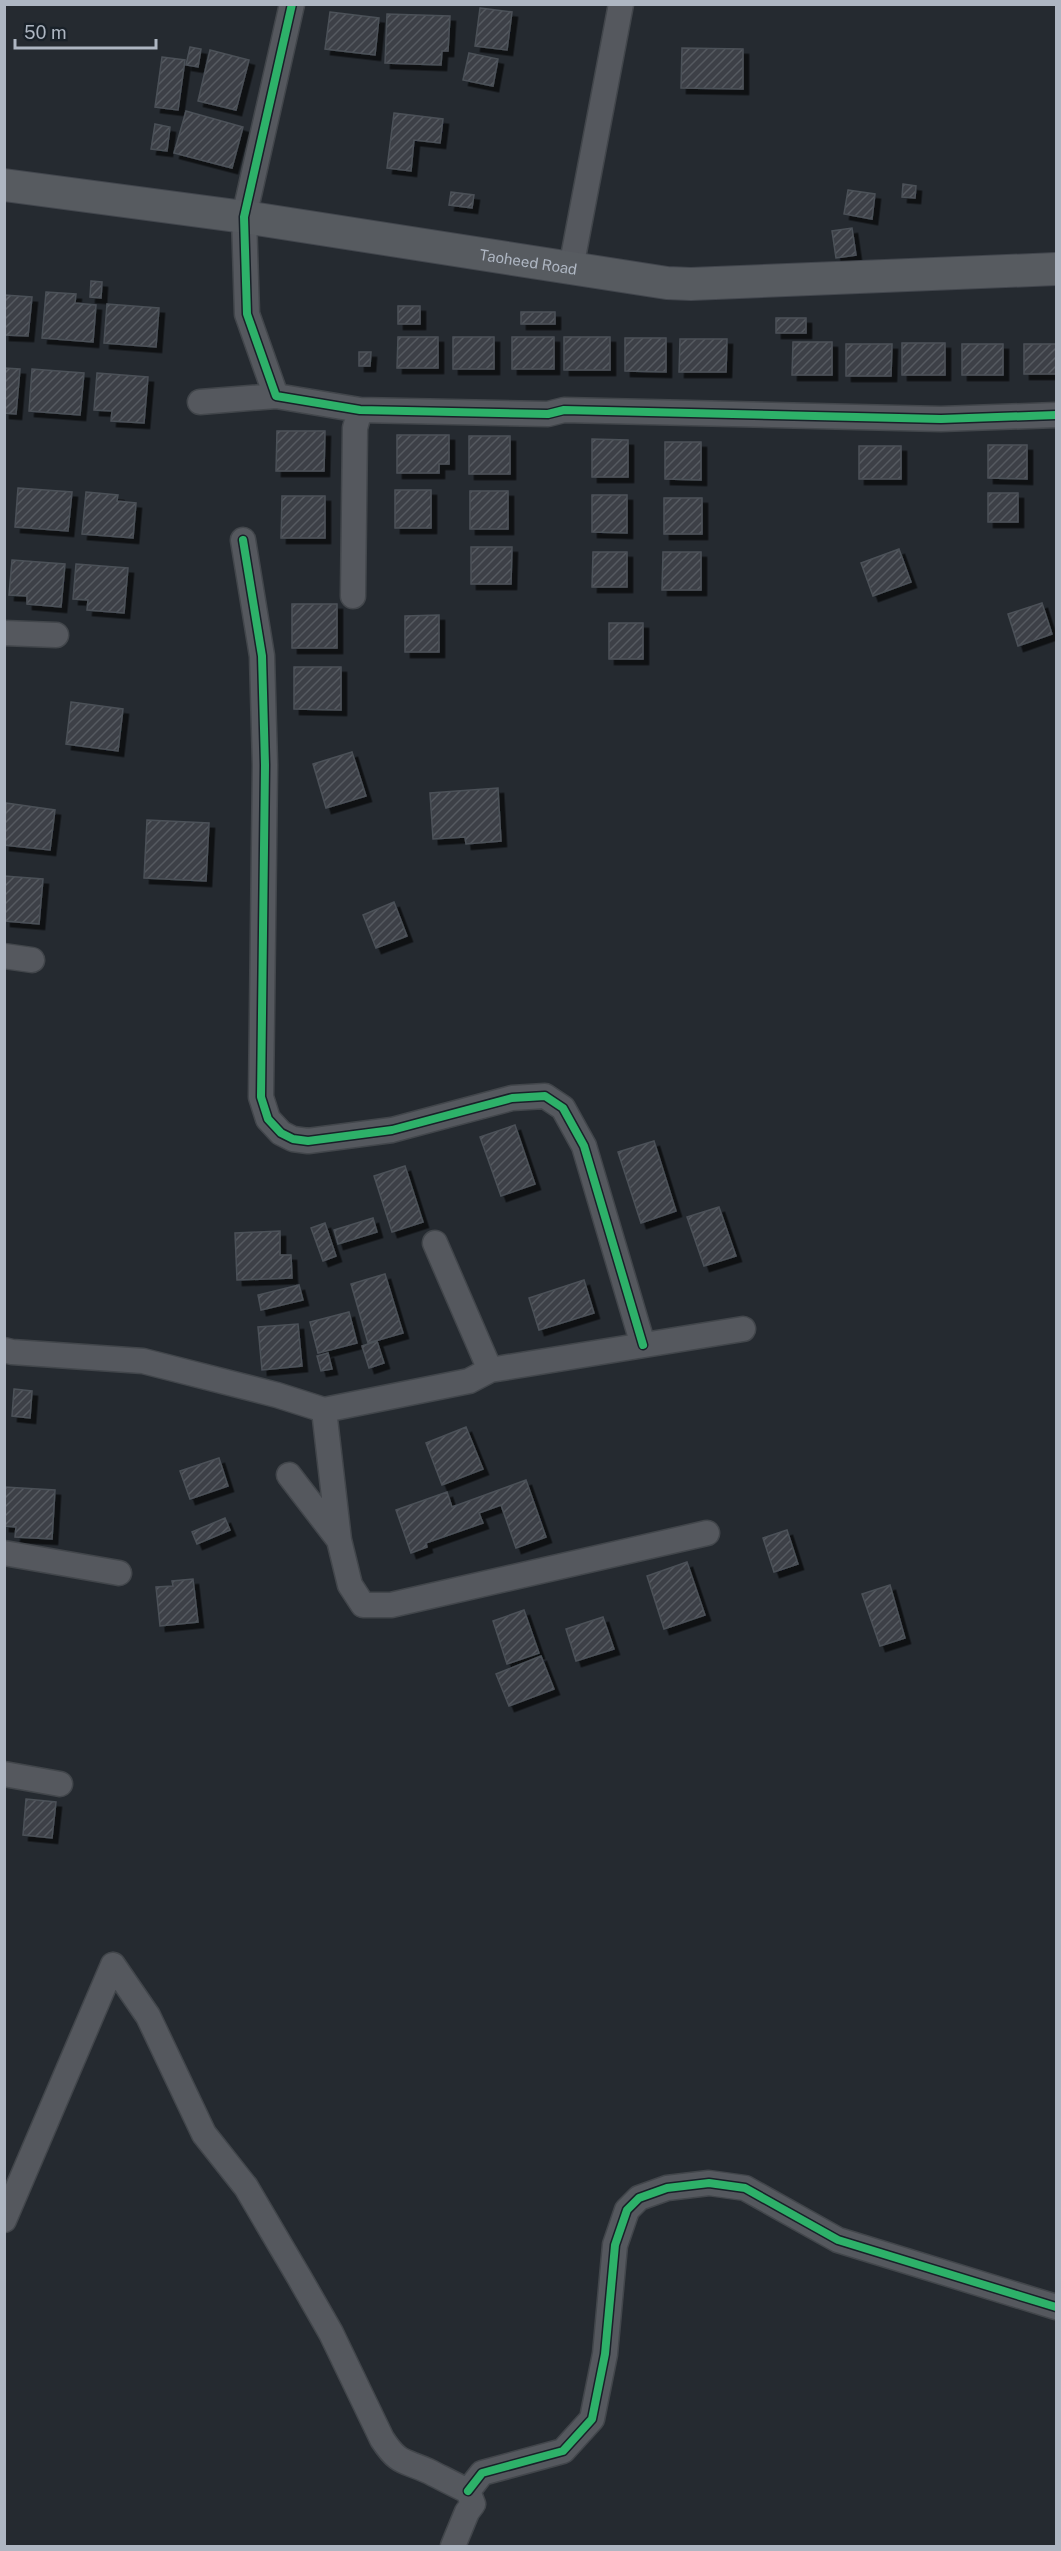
<svg xmlns="http://www.w3.org/2000/svg" width="1061" height="2551" font-family="'Public Sans',sans-serif">
<defs>
<pattern id="building-hatch" width="6" height="6" patternUnits="userSpaceOnUse" patternTransform="scale(1.5)"><rect width="6" height="6" fill="#3d4147"/><path d="M-1 1l2-2M0 6l6-6M5 7l2-2" fill="none" stroke="#565a60"/></pattern>
<filter id="shadow"><feDropShadow dx="5.5" dy="5.5" stdDeviation="0" flood-color="#0009"/></filter>
</defs>
<rect width="100%" height="100%" fill="#252a30"/>
<!-- building -->
<path fill="url(#building-hatch)" stroke="#4c5158" stroke-width="1.5" filter="url(#shadow)" d="M480 8 512 12 507 50 475 46Z
M330 12 379 18 375 55 325 49Z
M387 14 450 16 448 51H442L441 65 385 63Z
M190 47 201 49 198 67 186 65Z
M682 48 743 49V89L681 88Z
M210 50 249 60 236 110 198 101Z
M469 53 498 59 493 86 463 80Z
M162 57 185 60 178 110 155 107Z
M186 111 243 127 232 168 174 153Z
M394 113 443 119 440 143 414 140 411 171 387 168Z
M155 124 170 127 167 151 151 149Z
M903 184 916 186 915 198 902 197Z
M848 190 875 194 872 219 844 214Z
M451 192 474 195 472 208 449 205Z
M852 228 856 255 836 258 832 231Z
M91 281 102 282 101 298 90 297Z
M46 292 76 294 75 303 96 305 93 342 42 338Z
M4 295 32 297 28 336 4 335Z
M107 304 159 308 156 347 104 343Z
M398 306H420V324H398Z
M521 312H555V324H521Z
M776 318H806V333H776Z
M398 337H438V368H397Z
M453 337H494V369H453Z
M512 337H554V369H512Z
M564 337H610V370H564Z
M625 338H666V372L625 371Z
M680 339H727L726 372H679Z
M793 342H832V375H792Z
M902 343H945V375H902Z
M846 344H892L891 376H846Z
M962 344H1003V375H962Z
M1024 344H1056V374H1024Z
M359 352H371L370 366H359Z
M4 368 20 369 16 414 4 413Z
M32 369 84 373 80 415 29 411Z
M97 373 148 377 144 423 111 421 112 411 94 410Z
M277 431H325L324 471H276Z
M397 435H449V464H439V473H397Z
M469 436H510V474H469Z
M592 439 628 440V477H592Z
M665 442H701V480L665 479Z
M988 445H1027V479L988 478Z
M859 446H901V479H859Z
M18 488 72 492 68 531 15 527Z
M395 490H431V528H395Z
M470 491H508V529H470Z
M86 492 118 495 117 501 136 503 133 538 82 534Z
M988 493H1018V522H988Z
M592 495H627V533L592 532Z
M282 496H325V538H281Z
M664 498H702V534H664Z
M471 547H512L511 584H471Z
M899 549 911 582 873 596 861 563Z
M593 552H627V587H592Z
M663 552H701V590H662Z
M12 560 65 564 61 607 27 604V596L9 595Z
M76 564 128 568 124 613 87 610 88 600 73 599Z
M1042 603 1052 634 1018 646 1008 614Z
M292 604H337V648H292Z
M439 615V652H405V616Z
M609 623H643V659H609Z
M294 667H341V710L294 709Z
M71 702 123 709 118 751 66 744Z
M352 752 366 796 326 808 313 764Z
M498 788 501 841 466 844 465 837 433 839 430 793Z
M6 803 55 810 50 850 4 845Z
M147 820 209 823 206 881 144 878Z
M4 876 43 879 39 924 5 921Z
M394 902 407 936 376 948 363 915Z
M515 1125 535 1184 501 1196 480 1137Z
M654 1141 676 1211 641 1223 618 1152Z
M405 1166 423 1222 392 1232 374 1176Z
M719 1207 736 1256 704 1266 687 1217Z
M373 1218 377 1232 338 1244 334 1230Z
M325 1223 336 1256 323 1261 311 1228Z
M280 1231V1255H291L292 1278 237 1280 235 1233Z
M385 1274 403 1333 368 1343 351 1284Z
M584 1280 594 1313 539 1330 529 1298Z
M299 1285 303 1300 261 1310 258 1295Z
M349 1312 357 1343 318 1353 310 1322Z
M298 1324 302 1366 262 1370 258 1327Z
M377 1341 384 1363 369 1368 362 1346Z
M328 1353 332 1369 321 1371 317 1356Z
M14 1389 32 1391 30 1418 12 1416Z
M466 1427 483 1469 442 1485 426 1443Z
M219 1458 228 1486 190 1499 180 1471Z
M526 1480 546 1537 516 1548 501 1505 479 1513 483 1523 426 1543 427 1547 411 1553 396 1510 447 1492 452 1507Z
M4 1487 55 1490 52 1539 15 1537 16 1527 4 1526Z
M225 1518 230 1530 197 1544 192 1532Z
M787 1530 798 1564 774 1572 763 1538Z
M687 1562 705 1615 664 1629 647 1576Z
M193 1579 198 1622 160 1626 156 1587 173 1586 172 1581Z
M890 1585 905 1638 880 1646 862 1594Z
M524 1610 539 1653 507 1664 493 1621Z
M603 1617 614 1649 576 1661 566 1629Z
M541 1656 554 1689 509 1706 496 1674Z
M26 1799 56 1802 52 1838 23 1835Z"/>
<g fill="none" stroke-linecap="round" stroke-linejoin="round">
<!-- minor casing -->
<g stroke="#42464b" stroke-width="27">
<path id="minor" d="M292 4 244 217 247 314 276 396 360 410 548 414 564 410 941 419 1056 415
M571 268 621 4
M200 402 276 396
M243 540 262 656 265 765 261 1097 268 1119 281 1133 293 1139 308 1141 392 1130 512 1098 545 1096 563 1108 584 1146 643 1345
M353 596 355 428 360 410
M4 633 56 635
M4 956 32 960
M435 1243 490 1370
M4 1350 12 1352 143 1361 277 1395 324 1410 469 1381 490 1370 743 1329
M324 1410 339 1540 350 1585 363 1605H391L707 1533
M289 1475 339 1540
M4 1553 119 1573
M4 1774 60 1784
M113 1965 148 2016 204 2134 246 2187 299 2277 331 2333 382 2439C399 2465 404 2460 428 2471 442 2478 455 2485 468 2491L473 2504 467 2512 453 2546
M4 2220 113 1965
M468 2491 482 2473 563 2451 592 2419 605 2354 615 2245 627 2210 639 2198 667 2188 709 2183 745 2188 838 2240 1056 2307"/>
</g>
<!-- major casing -->
<g stroke="#42464d" stroke-width="34">
<g id="major">
<path id="s1" d="M4 185 244 217 667 283 691 284 1056 269"/>
</g>
</g>
<!-- minor -->
<use href="#minor" stroke="#55585e" stroke-width="24"/>
<!-- major -->
<use href="#major" stroke="#575b60" stroke-width="32"/>
<!-- cycleway casing -->
<g stroke="#192129" stroke-width="11">
<path id="cycleway" d="M292 4 244 217 247 314 276 396 360 410 548 414 564 410 941 419 1056 415
M243 540 262 656 265 765 261 1097 268 1119 281 1133 293 1139 308 1141 392 1130 512 1098 545 1096 563 1108 584 1146 643 1345
M468 2491 482 2473 563 2451 592 2419 605 2354 615 2245 627 2210 639 2198 667 2188 709 2183 745 2188 838 2240 1056 2307"/>
</g>
<!-- cycleway -->
<use href="#cycleway" stroke="#2db169" stroke-width="8"/>
</g>
<g text-anchor="middle" dominant-baseline="central" stroke-width="5" stroke-linejoin="round" paint-order="stroke">
<!-- street labels -->
<g font-size="15" fill="#aeb6c2" stroke="#192129">
<text stroke="none"><textPath href="#s1" startOffset="530">Taoheed Road</textPath></text>
</g>
</g>
<!-- border -->
<rect width="1061" height="2551" fill="none" stroke="#aeb6c2" stroke-width="12"/>
<!-- scale -->
<path d="M15 39v9h141v-9" fill="none" stroke="#aeb6c2" stroke-width="3"/>
<text x="24" y="39" font-size="18" fill="#aeb6c2" stroke="#192129" stroke-width="4.5" paint-order="stroke">50 m</text>
</svg>
